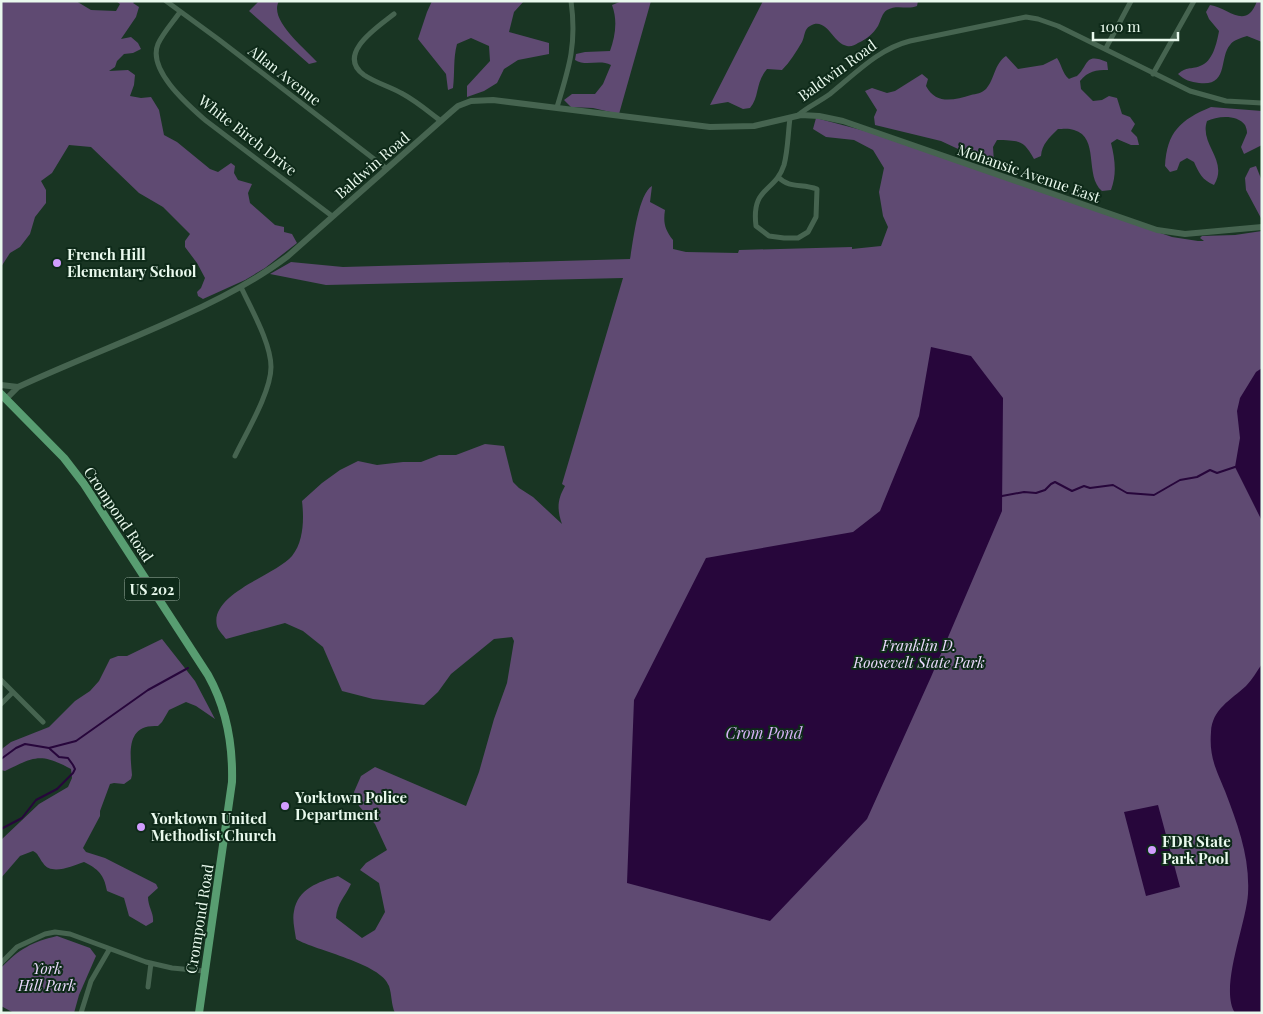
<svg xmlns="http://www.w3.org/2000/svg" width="1263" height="1014" font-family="'Playfair Display',serif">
<rect width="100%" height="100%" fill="#193523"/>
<!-- green -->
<path fill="#5f4a72" d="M1 1H76L91 10 116 11 120 4 116 1H135L133 3 139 7 136 17 121 39 131 37 138 43 141 49 133 53 124 54 117 61 115 67 109 71 128 70 135 75 134 85 130 96 141 98 151 97 159 110 164 135 177 142 210 169 218 172 231 163 235 166 234 173 238 180 252 184 248 193 250 203 275 225 284 227V232L292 234 297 243 265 268 245 280 203 299 198 296 197 292 201 288 205 278 197 263 185 247V241L190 234 163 207 139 193 91 147 69 145 52 173 41 181 46 190V203L35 217 30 234 20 247 10 253 1 267Z
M259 1H279C268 20 306 49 317 62L309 64 249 11Z
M432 1H524L514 12 509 32 549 43V54L518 60 504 69 497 83 484 91 467 97V86L490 61 489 46 471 38 457 44C453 59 455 72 453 88L448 90 446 74 418 39 427 12Z
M622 1H651L619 114 593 108 571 107 564 100 572 94H595L603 84 611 65C599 59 586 67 575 60L576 54 585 52 610 51C615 37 618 21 612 5Z
M763 1H918L917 6C907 10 897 4 887 10 882 13 881 20 878 26 873 34 867 39 858 43 855 45 851 47 847 46 833 44 827 16 810 26 804 29 805 36 802 42 796 52 790 62 782 70L767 69C755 83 760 96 750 108L743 109 728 102 710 105Z
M1257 1H1262V42L1247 36C1241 38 1233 40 1230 45 1219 57 1229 87 1199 83 1191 82 1184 80 1178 74 1187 66 1190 70 1200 66 1213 62 1217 42 1219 31L1209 19 1206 12 1210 5C1229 8 1246 31 1257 1Z
M1006 56 1018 69 1043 65 1057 58C1062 65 1062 73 1069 79 1069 79 1076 76 1077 76 1089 65 1084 52 1107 62L1108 70C1096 70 1088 71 1080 81L1081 89 1093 101 1102 100 1109 96 1117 98 1122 114 1130 117 1135 124 1131 131 1137 137 1139 145H1131L1117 139 1111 143C1115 159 1117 174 1111 190L1102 191C1084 176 1100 137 1074 130 1069 128 1062 129 1058 129 1049 138 1042 144 1041 156L1034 159C1023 139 1019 141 997 140L993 147 994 163 986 162 941 141 875 125 874 117 877 110 865 91 872 88 887 93 895 91 922 74 928 79 926 86C936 105 954 100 971 95 976 94 982 93 986 89 995 79 994 64 1006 56Z
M1211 107 1262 111V145L1244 154 1241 147 1247 133C1247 130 1246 127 1245 125 1237 114 1217 116 1207 121 1199 145 1229 160 1214 185 1202 180 1199 173 1194 162L1187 158 1180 162 1177 170 1170 172 1165 166C1167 132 1180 120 1211 107Z
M816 118 865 131 1172 237 1198 241H1204L1200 238 1202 236 1235 235 1262 231V1013H395C391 1004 392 995 389 986 381 963 316 951 296 939 295 931 292 920 294 911 298 889 318 882 338 876L351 884C345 897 337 903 336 918L362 938 375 930 385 912 379 883 360 870 366 863 387 850 375 824 359 806 354 792 361 776 375 767 466 806 479 772 494 719 507 683 514 641 512 637 494 639 451 674 438 692 424 705 373 699 342 691 323 647 303 631 285 623 226 639C223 635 218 630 217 626 209 594 276 575 292 556 304 541 304 518 302 501L322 483 340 470 358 461 377 465 403 462H421L439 455H456L485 444 504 446 513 482 519 488 533 497 562 524C557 510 557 500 565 486L562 484 623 278 326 285 270 274 291 262 343 267 630 259C633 243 638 194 652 186L650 202 665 210C663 223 665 230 673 240V249L686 252 738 253 739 250 852 247V249L881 246 888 227 883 216 879 192 884 168 873 150 854 140 826 137 813 129Z
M1256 166 1262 181V220L1246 190 1245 178 1250 168Z
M162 639 195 681 215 719 196 706 186 702 169 710 162 722 158 726C126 724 130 752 132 775L131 779 124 784 114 783 110 784 100 811V816L83 848 86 852 105 858 156 884 158 888 148 897C148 907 154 913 153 922L146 926 129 916 124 898 107 891C104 874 98 869 84 862 72 866 51 876 43 863 39 858 38 853 33 851L20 856 1 878V840L39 804 68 787 72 778 71 769C40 752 34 757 5 771L1 770V751L3 748 11 742 49 727 75 701 90 691 99 681 110 659 118 656H127Z
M57 936 90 948 96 956 79 995 74 1013H14L1 1006V968C19 949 32 942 57 936Z"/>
<!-- water -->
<path fill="#27063b" d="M931 347 971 356 1003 398 1002 511 931 677 867 819 770 921 627 883 634 700 706 558 853 532 880 511 919 416Z
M1262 368V521L1235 467 1240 438 1237 411 1240 398 1256 372Z
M1262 664V1013H1235C1219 988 1246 925 1248 894 1250 857 1238 825 1225 791 1216 769 1209 757 1211 732 1212 709 1231 700 1246 686 1252 680 1257 671 1262 664Z
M1158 805 1180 887 1146 896 1124 812Z"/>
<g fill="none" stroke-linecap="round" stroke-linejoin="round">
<!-- stream -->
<path stroke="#27063b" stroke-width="2" d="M1002 496 1024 492 1036 493 1045 490 1051 484 1055 482 1072 491 1084 486 1090 488 1113 485 1127 493 1154 495 1180 480 1197 477 1210 470 1217 473 1235 467
M1 759 16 748 25 744 49 748 76 741 148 690 188 668
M1 829 22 818 36 800 57 789 73 773 75 769 73 765 68 758 59 757 50 749"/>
<!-- minor -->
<path stroke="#466450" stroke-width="5" d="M166 1 218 39 387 169
M180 12C173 22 163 33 158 44 147 70 188 105 205 120L332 216
M394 14C379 26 335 54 364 75 376 83 391 87 403 94 416 101 429 112 441 121
M1106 48 1131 1
M1153 74 1194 1
M557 107C569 68 577 44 571 1
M797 116C807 107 819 102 830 94 855 74 878 49 910 41L1026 17 1038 19 1058 26 1190 91 1226 101 1262 103
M778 177C790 189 802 183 817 189L816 217 808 232 798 238H784L769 236 756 226C751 186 775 193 784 165 788 150 788 133 790 118
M235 456C246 433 271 392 271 367 271 343 251 309 241 287
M1 680 43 722
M1 704 13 692
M1 963 17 947 45 934 55 932 70 934 146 962 172 968 204 971
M148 987 151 963
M81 1013 91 981 109 950"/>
<!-- tertiary -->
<path stroke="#466450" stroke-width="6" d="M1 385 18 387
M6 399 18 387C72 362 128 341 182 316 220 299 255 281 288 256L451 112 458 106 471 101 493 100 710 127 754 126 801 115 819 116 843 121 1157 230 1185 234 1262 227"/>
<!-- trunk -->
<path stroke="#589d71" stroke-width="8" d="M1 394 64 458 84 484 208 675C227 709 233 744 232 782L199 1013"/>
</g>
<!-- markers -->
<g fill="#d19dfe" stroke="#0e2a19" stroke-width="2">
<circle cx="57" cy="263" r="5"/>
<circle cx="285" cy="806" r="5"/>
<circle cx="141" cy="827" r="5"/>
<circle cx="1152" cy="850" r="5"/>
</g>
<g text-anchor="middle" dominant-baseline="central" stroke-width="4" stroke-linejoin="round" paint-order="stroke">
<!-- shield labels -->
<rect fill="#0e2a19" stroke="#a7bbad" stroke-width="1" x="124.5" y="577.5" width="55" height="23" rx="4"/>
<g font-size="14" font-weight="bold" fill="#e9f9ed">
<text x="152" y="589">US 202</text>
</g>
<!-- street labels -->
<g font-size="15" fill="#e9f9ed" stroke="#0e2a19">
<text transform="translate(837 70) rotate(-36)">Baldwin Road</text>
<text transform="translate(285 75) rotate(38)">Allan Avenue</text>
<text transform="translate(248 135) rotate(38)">White Birch Drive</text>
<text transform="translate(372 165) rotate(-41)">Baldwin Road</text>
<text transform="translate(1029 173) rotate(19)">Mohansic Avenue East</text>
<text transform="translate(119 514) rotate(56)">Crompond Road</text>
<text transform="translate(199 919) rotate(-81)">Crompond Road</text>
</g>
<!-- poi labels -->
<g font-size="15" font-weight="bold" fill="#e9f9ed" stroke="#0e2a19" text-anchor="start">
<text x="67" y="254">French Hill<tspan x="67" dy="17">Elementary School</tspan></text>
<text x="295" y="797">Yorktown Police<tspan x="295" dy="17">Department</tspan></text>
<text x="151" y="818">Yorktown United<tspan x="151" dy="17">Methodist Church</tspan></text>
<text x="1162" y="841">FDR State<tspan x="1162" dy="17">Park Pool</tspan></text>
</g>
<!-- park labels -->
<g font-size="15" font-style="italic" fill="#ecdbfe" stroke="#0e2a19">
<text x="919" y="645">Franklin D.<tspan x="919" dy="17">Roosevelt State Park</tspan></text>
<text x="47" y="968">York<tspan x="47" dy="17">Hill Park</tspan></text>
</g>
<!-- water labels -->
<g font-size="16" font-style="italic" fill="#d7b3f7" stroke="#0e2a19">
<text x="764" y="732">Crom Pond</text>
</g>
</g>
<!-- border -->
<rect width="1263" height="1014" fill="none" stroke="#e9f9ed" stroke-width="5"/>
<!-- scale -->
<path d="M1093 32v8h85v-8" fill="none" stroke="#e9f9ed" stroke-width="2.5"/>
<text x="1100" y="32" font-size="15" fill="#e9f9ed" stroke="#0e2a19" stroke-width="4" paint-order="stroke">100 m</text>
</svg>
